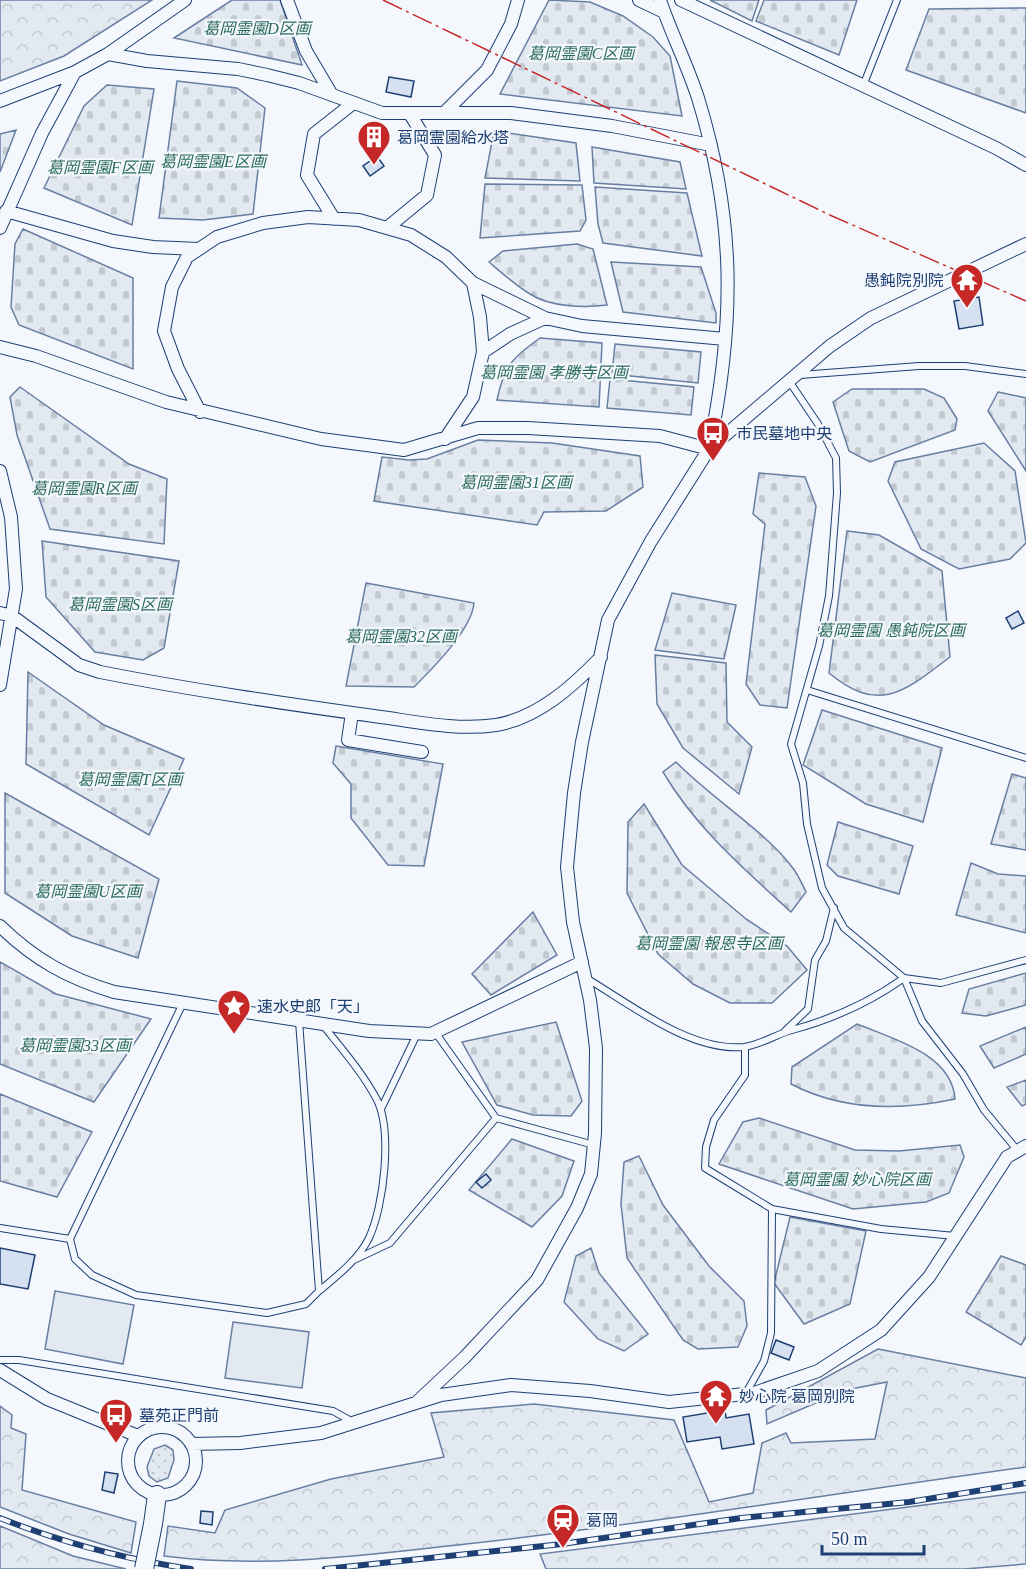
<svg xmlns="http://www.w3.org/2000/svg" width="1026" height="1569" font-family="'Times New Roman','Noto Sans JP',serif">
<defs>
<pattern id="forest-crowns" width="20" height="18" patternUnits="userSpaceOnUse" patternTransform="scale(1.5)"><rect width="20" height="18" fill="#e3e9f0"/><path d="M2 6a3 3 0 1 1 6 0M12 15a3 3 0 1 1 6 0" fill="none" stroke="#c2c9d1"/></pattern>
<pattern id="cemetery-stones" width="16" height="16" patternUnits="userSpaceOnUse" patternTransform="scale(1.5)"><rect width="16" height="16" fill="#e3e9f0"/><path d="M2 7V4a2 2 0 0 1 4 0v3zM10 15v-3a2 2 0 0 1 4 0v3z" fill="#c2c9d1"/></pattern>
<pattern id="garden-dots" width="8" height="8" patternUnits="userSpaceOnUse" patternTransform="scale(1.5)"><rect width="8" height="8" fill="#e3e9f0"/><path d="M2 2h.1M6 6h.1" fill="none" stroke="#c2c9d1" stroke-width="1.8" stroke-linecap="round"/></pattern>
</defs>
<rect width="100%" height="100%" fill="#f4f7fb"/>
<!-- grass -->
<path fill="#e3e9f0" stroke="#687fa3" stroke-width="1.5" d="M55 1291 134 1305 123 1364 45 1349Z
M233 1322 309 1332 302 1388 225 1378Z"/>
<!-- forest -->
<path fill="url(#forest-crowns)" stroke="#687fa3" stroke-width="1.5" d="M0 0H152L64 56 0 81Z
M878 1349 1026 1378V1467C839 1493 653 1523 466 1544 365 1555 265 1569 164 1556L168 1526 215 1533 225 1510 331 1479 444 1457 431 1413 534 1404 674 1420 709 1502 753 1493 762 1443 786 1433 791 1443 875 1439 887 1382 846 1390 767 1424 766 1410Z
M0 1406 12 1415 11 1428 26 1434 22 1490 136 1522 131 1553 69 1534 0 1507Z
M1026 1492V1564L964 1569H546L540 1554Z
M0 1526 73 1556 126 1569H0Z"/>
<!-- cemetery -->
<path fill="url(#cemetery-stones)" stroke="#687fa3" stroke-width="1.5" d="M232 0H280L302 65 174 38Z
M549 0 590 2 623 16 653 37 670 56 682 116 500 94Z
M710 0H759L752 21Z
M764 0H857L839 55 756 21Z
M1026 8V113L906 70 929 9Z
M177 81 237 88 265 108 253 214 203 220 159 218Z
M107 85 154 89 132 225 44 188 84 106Z
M16 130 0 172V134Z
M494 131 576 143 580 181 485 178Z
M592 147 680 162 686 189 594 183Z
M485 184 582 185 586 220 580 231 480 238Z
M595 187 687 193 702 256 603 243 598 224Z
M23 229 133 278V369L19 325 11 307 15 244Z
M577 244 593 249 607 305C584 308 550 307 530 294 515 285 502 273 489 262L503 251Z
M611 262 701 267 716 313V323L623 312Z
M540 338 602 343 599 407 497 400C504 366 512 358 540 338Z
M615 344 701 352 698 383 612 374Z
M610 379 694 387 691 415 607 408Z
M20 387 129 464 167 479 164 544 50 529 17 435 10 397Z
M852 389H924L944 398 957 419 955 430 870 462 849 451 833 402Z
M998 392 1026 398V471L988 411Z
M478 440 552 443 640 456 643 487 606 511 544 512 537 525 374 501 382 457 409 460 427 459Z
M984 443 1015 471 1026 543 1010 559 959 569 921 549 888 481 895 462Z
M759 473 805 477 816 506 787 708 760 705 746 684 765 524 753 514Z
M847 531 879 535 942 571 950 657C905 691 880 715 829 673Z
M42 541 179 561 164 648 143 660 95 652 46 597Z
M366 583 474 603C472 629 433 668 414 687L346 686Z
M672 593 736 605 724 659 655 650Z
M655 655 726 663 727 722 752 747 739 794 683 748 657 704Z
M28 672 104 725 184 759 149 835 26 764Z
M822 710 942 748 923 822 866 804 803 765Z
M336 746 443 764 424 866 388 865 351 818V784L333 763Z
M676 762C711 798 764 830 792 867 798 874 802 884 806 892L791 912C744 869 696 828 663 772Z
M1012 774 1026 778V850L991 844Z
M5 793 159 879 138 958 72 936 5 893Z
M644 804 682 865 746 919 787 946 807 970 772 1003H730L693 984 658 954 627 893 628 822Z
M838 822 913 846 899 894 838 876 827 865Z
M971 863 998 874 1026 876V933L956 915Z
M533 912 557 955 491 995 472 974Z
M0 962 56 994 151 1019 94 1102 0 1064Z
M1026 973V1005L986 1016 962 1013 969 989Z
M556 1022 582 1101 571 1116 533 1115 497 1105 462 1042Z
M857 1024C893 1039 952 1054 955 1099 899 1111 843 1111 791 1084L792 1067Z
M1026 1027V1054L994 1068 980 1046Z
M1026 1080V1104L1022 1106 1007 1087Z
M0 1094 92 1132 57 1197 0 1181Z
M759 1118 855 1150 899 1151 960 1145 964 1157 949 1193 926 1202 853 1209 719 1164 743 1122Z
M512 1139 574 1161 562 1196 532 1227 469 1190Z
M639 1156 663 1205 709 1266 744 1301 747 1326 738 1347 698 1349 683 1340 627 1258 621 1204 624 1162Z
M790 1217 866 1231 850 1304 804 1324 774 1283Z
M591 1248 599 1273 648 1334 624 1351 598 1339 564 1302 576 1256Z
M1001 1256 1026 1265V1337L1021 1345 966 1312Z"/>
<!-- garden -->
<path fill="url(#garden-dots)" stroke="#687fa3" stroke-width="1.5" d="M165 1445 173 1450 174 1460 168 1478 157 1482 149 1476 147 1467 154 1449Z"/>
<!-- building -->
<path fill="#d5e0f0" stroke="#1d3f73" stroke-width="1.5" d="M389 77 414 81 411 97 386 92Z
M377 156 384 166 370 176 363 166Z
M979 297 983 325 959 329 954 301Z
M1018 611 1024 623 1012 629 1006 618Z
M486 1174 491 1180 482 1188 476 1182Z
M0 1248 35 1255 28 1289 0 1284Z
M776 1340 794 1347 789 1360 771 1353Z
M725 1410 726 1418 749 1414 754 1444 722 1449 720 1437 687 1442 683 1417Z
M105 1472 118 1474 114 1493 102 1490Z
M201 1511 213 1512 212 1525 200 1523Z"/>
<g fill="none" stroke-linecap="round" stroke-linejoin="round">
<!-- lane casing -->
<g stroke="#1d3f73" stroke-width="8">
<path id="lane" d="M863 86 897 0
M800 375 919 366H965L1026 374
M789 381 818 424 836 458 837 493 829 596 819 646 791 744 803 783 807 824 822 888 844 928 904 978 941 983 1026 960
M807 690 1026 758
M586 978C630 1004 690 1052 744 1047 760 1045 777 1034 792 1030 833 1019 869 1003 904 978L922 1021 963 1074 984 1110 1018 1151
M183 1003 70 1239 75 1259 92 1275 136 1295 267 1313 306 1304 319 1291 299 1021
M785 1031 808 1009 815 960 826 941 834 908
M435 1032 496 1118 594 1145
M745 1047V1075L714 1120 706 1147 705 1168 772 1209 881 1229 955 1236
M381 1109 417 1034
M0 1228 70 1239
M354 1260 390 1243 496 1118
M319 1291C337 1276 359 1259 369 1238 384 1206 393 1129 376 1098 362 1072 341 1048 322 1024
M0 1360H19L333 1411 353 1422
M746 1393 764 1361 771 1333 772 1209"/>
</g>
<!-- street casing -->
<g stroke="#1d3f73" stroke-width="14">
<path id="street" d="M287 0 306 51 332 95
M639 0 664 12
M681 0 996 148 1026 165
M108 54 147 61 238 69 267 75 299 83 382 113H511L612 126 711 145
M0 101 75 72 108 54 185 0
M444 113 487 70 511 24 518 0
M6 211 113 241 153 247 198 249
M334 219 307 175 314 134 352 104
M0 228 42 133 75 72
M387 228 427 195 435 155 410 114
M473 283 545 318 582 326 725 339
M0 347 36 356 166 402 321 439 404 450 478 428H528L660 436 709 449C735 324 736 221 698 98 687 64 671 33 660 0
M483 352 510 334 545 318
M200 412 178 369 164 331 172 287 187 257 217 237 263 223 308 217 359 220 411 235 446 257 473 283 480 317 483 352 473 397 445 439
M0 471 11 517 16 589 0 685
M0 613 12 616 79 665 100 672C191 690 282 703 374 716 413 721 456 731 496 725 538 718 573 686 601 657
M352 713 348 740 422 752
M0 926C35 960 68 978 114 992L369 1031 431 1034 582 962
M0 1370 47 1399 138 1436
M417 1402 465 1357 537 1280 577 1208 591 1174 595 1133 596 1048 590 1000 573 922 567 867 574 793 582 742 608 620 627 585 651 541 709 449 830 346 871 318 1026 244
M128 1461a34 34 0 1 1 68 0a34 34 0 1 1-68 0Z
M191 1444 240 1443 321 1433 441 1395 511 1385 590 1391 669 1402 754 1393 818 1371 881 1330 929 1277 1007 1157 1026 1146"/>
</g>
<!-- secondary casing -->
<g stroke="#1d3f73" stroke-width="20">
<path id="secondary" d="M153 1524 157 1495"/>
</g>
<!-- lane -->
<use href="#lane" stroke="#f4f7fb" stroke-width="6"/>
<!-- street -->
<use href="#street" stroke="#f4f7fb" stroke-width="12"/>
<!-- secondary -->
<use href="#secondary" stroke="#f4f7fb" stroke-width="18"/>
<!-- rail casing -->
<g stroke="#1d3f73" stroke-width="6">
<path id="rail" d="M0 1518C63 1543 124 1559 191 1569
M325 1569 562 1544 741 1518 909 1502 1026 1483"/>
</g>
<!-- rail -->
<use href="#rail" stroke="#f4f7fb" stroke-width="4" stroke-dasharray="11" stroke-linecap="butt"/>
<!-- secondary-bridge casing -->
<g stroke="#1d3f73" stroke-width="20" stroke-linecap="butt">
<path id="secondary-bridge" d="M144 1569 153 1524"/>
</g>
<!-- secondary-bridge -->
<use href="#secondary-bridge" stroke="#f4f7fb" stroke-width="18"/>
<!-- power -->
<path stroke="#c62828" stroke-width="1.5" stroke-dasharray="21 4.5 3 4.5" stroke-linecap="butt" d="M383 0 832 216 1026 301"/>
</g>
<!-- icons -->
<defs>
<g id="building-pin" transform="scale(1.725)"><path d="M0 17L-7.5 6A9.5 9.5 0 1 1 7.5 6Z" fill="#c62828" stroke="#f4f7fb"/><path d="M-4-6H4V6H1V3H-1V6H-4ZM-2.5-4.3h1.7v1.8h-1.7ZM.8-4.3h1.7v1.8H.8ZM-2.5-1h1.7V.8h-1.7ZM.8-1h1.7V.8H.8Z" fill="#fff"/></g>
<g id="temple-pin" transform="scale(1.725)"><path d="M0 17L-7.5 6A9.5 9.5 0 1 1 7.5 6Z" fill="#c62828" stroke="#f4f7fb"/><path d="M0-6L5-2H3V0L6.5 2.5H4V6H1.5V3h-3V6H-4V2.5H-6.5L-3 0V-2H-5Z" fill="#fff"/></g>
<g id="bus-pin" transform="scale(1.725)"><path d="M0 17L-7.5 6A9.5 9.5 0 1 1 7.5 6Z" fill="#c62828" stroke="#f4f7fb"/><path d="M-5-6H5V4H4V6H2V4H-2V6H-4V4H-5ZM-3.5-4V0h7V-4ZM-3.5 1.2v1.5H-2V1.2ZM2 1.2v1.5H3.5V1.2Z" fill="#fff"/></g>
<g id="sight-pin" transform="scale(1.725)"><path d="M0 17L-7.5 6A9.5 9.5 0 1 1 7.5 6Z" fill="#c62828" stroke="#f4f7fb"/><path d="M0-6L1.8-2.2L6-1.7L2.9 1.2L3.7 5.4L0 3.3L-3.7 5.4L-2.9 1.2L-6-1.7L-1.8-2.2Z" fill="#fff"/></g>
<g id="station-pin" transform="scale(1.725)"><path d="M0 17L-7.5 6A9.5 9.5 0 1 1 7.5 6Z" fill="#c62828" stroke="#f4f7fb"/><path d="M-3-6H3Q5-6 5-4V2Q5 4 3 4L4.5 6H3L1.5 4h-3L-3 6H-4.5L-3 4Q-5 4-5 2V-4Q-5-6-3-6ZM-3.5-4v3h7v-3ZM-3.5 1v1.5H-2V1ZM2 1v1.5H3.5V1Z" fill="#fff"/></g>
</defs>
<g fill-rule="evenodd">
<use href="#building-pin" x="374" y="137"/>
<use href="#temple-pin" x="967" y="280"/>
<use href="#bus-pin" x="713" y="433"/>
<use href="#sight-pin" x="234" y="1006"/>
<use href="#temple-pin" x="716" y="1396"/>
<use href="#bus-pin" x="116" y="1415"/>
<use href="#station-pin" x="563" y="1520"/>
</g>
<g text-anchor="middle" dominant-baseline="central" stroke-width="4.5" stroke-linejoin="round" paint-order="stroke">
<!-- park labels -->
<g font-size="16" font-style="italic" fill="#2c6c60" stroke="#f4f7fb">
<text x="257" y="28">葛岡霊園D区画</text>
<text x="581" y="53">葛岡霊園C区画</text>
<text x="213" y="161">葛岡霊園E区画</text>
<text x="100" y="167">葛岡霊園F区画</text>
<text x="554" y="372">葛岡霊園 孝勝寺区画</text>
<text x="516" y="482">葛岡霊園31区画</text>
<text x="84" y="488">葛岡霊園R区画</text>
<text x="120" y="604">葛岡霊園S区画</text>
<text x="891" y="630">葛岡霊園 愚鈍院区画</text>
<text x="401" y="636">葛岡霊園32区画</text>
<text x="130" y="779">葛岡霊園T区画</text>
<text x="88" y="891">葛岡霊園U区画</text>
<text x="709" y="943">葛岡霊園 報恩寺区画</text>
<text x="75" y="1045">葛岡霊園33区画</text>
<text x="857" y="1179">葛岡霊園 妙心院区画</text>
</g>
<!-- poi labels -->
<g font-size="16" fill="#1d3f73" stroke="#f4f7fb" text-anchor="start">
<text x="397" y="137">葛岡霊園給水塔</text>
<text x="944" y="280" text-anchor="end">愚鈍院別院</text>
<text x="736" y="433">市民墓地中央</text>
<text x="257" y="1006">速水史郎「天」</text>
<text x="739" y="1396">妙心院 葛岡別院</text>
<text x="139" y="1415">墓苑正門前</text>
<text x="586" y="1520">葛岡</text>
</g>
</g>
<!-- scale -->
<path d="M822 1545v9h102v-9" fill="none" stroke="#1d3f73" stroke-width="3"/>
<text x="831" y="1545" font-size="18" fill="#1d3f73" stroke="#f4f7fb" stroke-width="4.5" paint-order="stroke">50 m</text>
</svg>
